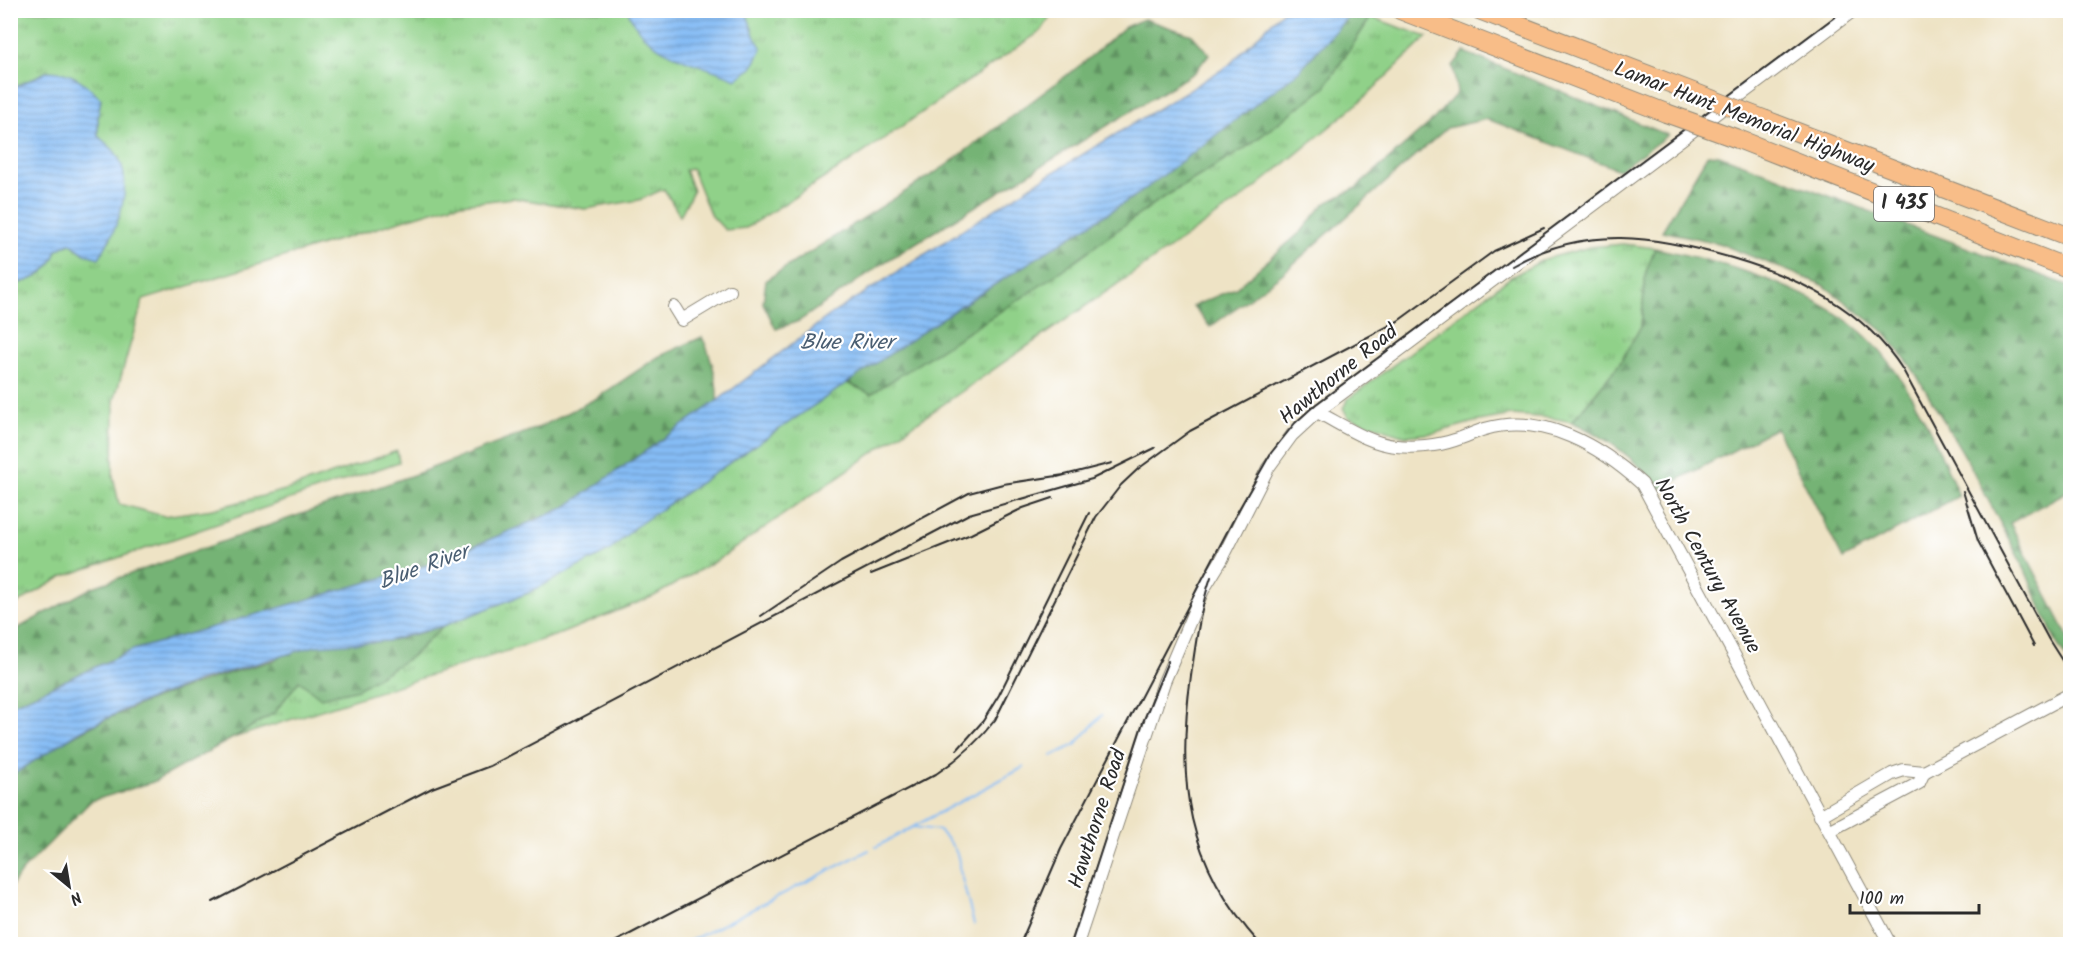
<svg xmlns="http://www.w3.org/2000/svg" width="2081" height="955" font-family="Kalam,sans-serif">
<defs>
<pattern id="grass-tufts" width="24" height="20" patternUnits="userSpaceOnUse" patternTransform="scale(1.5)"><rect width="24" height="20" fill="#90d189"/><path d="M3 7l-1-3M5 7V3M7 7l1-3M15 17l-1-3M17 17v-4M19 17l1-3" fill="none" stroke="#76aa70"/></pattern>
<pattern id="forest-firs" width="22" height="20" patternUnits="userSpaceOnUse" patternTransform="scale(1.5)"><rect width="22" height="20" fill="#74b375"/><path d="M5 1l3.5 6h-7zM16 11l3.5 6h-7z" fill="#5f9260"/></pattern>
<pattern id="water-rules" width="6" height="5" patternUnits="userSpaceOnUse" patternTransform="scale(1.5)"><rect width="6" height="5" fill="#85bcf5"/><path d="M0 2.5h6" fill="none" stroke="#6d99c7"/></pattern>
</defs>
<rect width="100%" height="100%" fill="#fff"/>
<filter id="ink" filterUnits="userSpaceOnUse"><feTurbulence type="fractalNoise" baseFrequency=".0167" numOctaves="2"/><feDisplacementMap in="SourceGraphic" scale="12" xChannelSelector="R" yChannelSelector="G"/><feConvolveMatrix kernelMatrix="1 2 1 2 8 2 1 2 1" color-interpolation-filters="sRGB"/></filter>
<filter id="wash" filterUnits="userSpaceOnUse"><feTurbulence type="fractalNoise" baseFrequency=".008" numOctaves="4" result="noise"/><feDisplacementMap in="SourceGraphic" scale="24" xChannelSelector="R" yChannelSelector="G"/><feGaussianBlur stdDeviation="1.35" result="paint"/><feColorMatrix in="noise" values="0 0 0 0 0 0 0 0 0 0 0 0 0 0 0 0 0 1.4 0 .05"/><feComposite in="paint" operator="in"/></filter>
<g filter="url(#wash)">
<rect width="100%" height="100%" fill="#eee3c5"/>
<!-- grass -->
<path fill="url(#grass-tufts)" stroke="#5e7e5a" stroke-width="1.5" d="M11 11H1054L1041 31 851 161 746 228 725 230 710 214 692 169 685 170 693 191 680 216 664 189 639 200 585 209 513 198 452 205 143 300 114 401 113 476 119 504 164 516 213 509 289 489 397 451 399 462 62 577 11 607V285C33 281 50 273 57 250L70 243 85 254 110 240C126 194 135 172 98 136V116L101 99 48 71 11 89Z
M1371 17 1427 37 1362 100 1245 196 719 559 654 596 560 634 233 738 274 713 299 681 411 657 443 626 528 593 609 551 635 527 847 383 871 393 1161 199 1244 149 1324 88Z
M1623 244 1655 248 1646 272 1641 326 1620 363 1572 422 1552 418 1512 415 1474 422 1435 433 1405 436 1348 417 1343 408 1348 399 1511 277 1545 259 1590 247Z"/>
<!-- forest -->
<path fill="url(#forest-firs)" stroke="#506f50" stroke-width="1.5" d="M1353 11 1371 17 1324 88 1244 149 1161 199 1034 290 871 394 847 383 962 305 1140 193 1298 72Z
M1144 19 1192 35 1209 54 1195 72 888 260 799 321 776 329 763 303 766 280 944 167 1083 63 1125 27Z
M1464 52 1668 135 1619 170 1487 119 1447 128 1282 274 1210 327 1193 306 1236 288 1302 231 1324 204 1356 188 1432 121 1457 93 1453 66Z
M1708 154 1719 155 2070 286V490L2010 523 2070 641V661L2069 662 2056 642 2025 570 1966 458 1911 366 1883 331 1823 285 1718 243 1662 231Z
M1655 248C1722 262 1809 286 1861 332 1905 370 1937 443 1959 496L1843 559 1776 428 1660 489C1633 457 1610 439 1572 422L1620 363 1641 326 1646 272Z
M702 337C711 354 718 382 717 401L564 508 434 563 133 650 11 705V632L93 587 416 474 540 427 595 399 658 357Z
M443 626 411 657 358 689 321 698 299 681 274 713 233 738 153 782 91 801 21 872 11 887V776C90 717 181 686 275 660 305 639 349 645 384 641 404 639 424 631 443 626Z"/>
<!-- water -->
<path fill="url(#water-rules)" stroke="#587490" stroke-width="1.5" d="M628 11H746L755 38 762 48 752 68 736 79C696 61 646 57 628 11Z
M1283 11H1353L1298 72 1140 193 962 305 635 527 609 551 528 593 443 626 387 641 315 646 198 681 130 707 80 731 11 776V705L133 650 434 563 564 508 717 401 830 315 1039 181 1228 66Z
M48 71C74 72 83 81 101 99L98 116V136C103 141 110 146 115 152 137 183 117 230 99 258L85 254 70 243 57 250C50 273 33 281 11 285V89Z"/>
<g fill="none" stroke-linecap="round" stroke-linejoin="round">
<!-- stream -->
<path stroke="#85bcf5" stroke-width="2" d="M1052 756 1075 745 1102 715
M913 827 938 830C949 841 960 851 959 867L974 924
M876 847 1024 767
M684 944 869 850"/>
</g>
</g>
<g filter="url(#ink)">
<g fill="none" stroke-linecap="round" stroke-linejoin="round">
<!-- minor casing -->
<g stroke="#8c8778" stroke-width="14">
<path id="minor" d="M674 307 682 320 730 291
M1317 412C1341 424 1369 444 1396 446 1414 448 1437 446 1455 440 1465 437 1475 432 1485 429 1544 412 1601 447 1642 484L1890 944
M1820 816 1892 774 1904 770 1924 772
M1829 831 1919 783 1924 772 2070 694
M1077 944 1164 682 1203 590 1222 559 1268 468 1292 435 1317 412 1854 10"/>
</g>
<!-- highway casing -->
<g stroke="#8c8778" stroke-width="20">
<path id="highway" d="M1400 10 1666 113
M1479 10 1693 92
M1766 120 2070 237
M1738 139 2070 269"/>
</g>
<!-- minor -->
<use href="#minor" stroke="#fff" stroke-width="12"/>
<!-- highway -->
<use href="#highway" stroke="#f8bd88" stroke-width="18"/>
<!-- rail -->
<path stroke="#2b2b2b" stroke-width="2" d="M1512 266C1585 224 1656 236 1732 258 1800 278 1864 309 1903 370L2049 640 2070 673
M1057 477 1112 463
M1963 491 1978 541 2034 646
M871 574 971 534 1023 508 1053 498
M1211 577C1200 609 1196 642 1191 676 1176 782 1186 862 1260 944
M761 616 841 562 969 493 1003 484 1064 475
M957 750 983 721 999 695 1089 513
M213 902 432 788 490 766 969 514 1092 479 1155 448
M611 944 936 774C960 758 978 742 995 720L1096 517 1121 485 1138 469 1190 431 1398 321 1494 251 1544 228
M1020 944 1061 849 1239 509 1271 453 1295 423 1316 404 1844 10
M1071 944 1143 722 1168 661"/>
<!-- highway-bridge casing -->
<g stroke="#8c8778" stroke-width="20" stroke-linecap="butt">
<path id="highway-bridge" d="M1693 92 1766 120
M1666 113 1738 139"/>
</g>
<!-- highway-bridge -->
<use href="#highway-bridge" stroke="#f8bd88" stroke-width="18"/>
</g>
</g>
<g text-anchor="middle" dominant-baseline="central" stroke-width="4.5" stroke-linejoin="round" paint-order="stroke">
<!-- shield labels -->
<rect fill="#fff" stroke="#6b6b6b" stroke-width="1.5" x="1874" y="187" width="60" height="34" rx="4.5"/>
<g font-size="20" font-weight="bold" fill="#2b2b2b">
<text x="1904" y="204">I 435</text>
</g>
<!-- street labels -->
<g font-size="21" fill="#2b2b2b" stroke="#fff">
<text transform="translate(1744 118) rotate(21)">Lamar Hunt Memorial Highway</text>
<text transform="translate(1339 375) rotate(-39)">Hawthorne Road</text>
<text transform="translate(1707 566) rotate(61)">North Century Avenue</text>
<text transform="translate(1098 819) rotate(-72)">Hawthorne Road</text>
</g>
<!-- water labels -->
<g font-size="22" font-style="italic" fill="#4a5e72" stroke="#fff">
<text x="847" y="343">Blue River</text>
<text transform="translate(424 568) rotate(-20)">Blue River</text>
</g>
</g>
<!-- margin -->
<rect width="2081" height="955" fill="none" stroke="#fff" stroke-width="36"/>
<!-- north arrow -->
<g transform="translate(69 886) rotate(150)" stroke="#ffffff" stroke-width="4.5" paint-order="stroke">
<path d="M0-4.5L10 22L0 15L-10 22Z" fill="#2b2b2b"/>
<text y="-9" font-size="16" font-weight="bold" text-anchor="middle" fill="#2b2b2b">N</text>
</g>
<!-- scale -->
<path d="M1850 904v9h129v-9" fill="none" stroke="#2b2b2b" stroke-width="3"/>
<text x="1859" y="904" font-size="18" fill="#2b2b2b" stroke="#ffffff" stroke-width="4.5" paint-order="stroke">100 m</text>
</svg>
